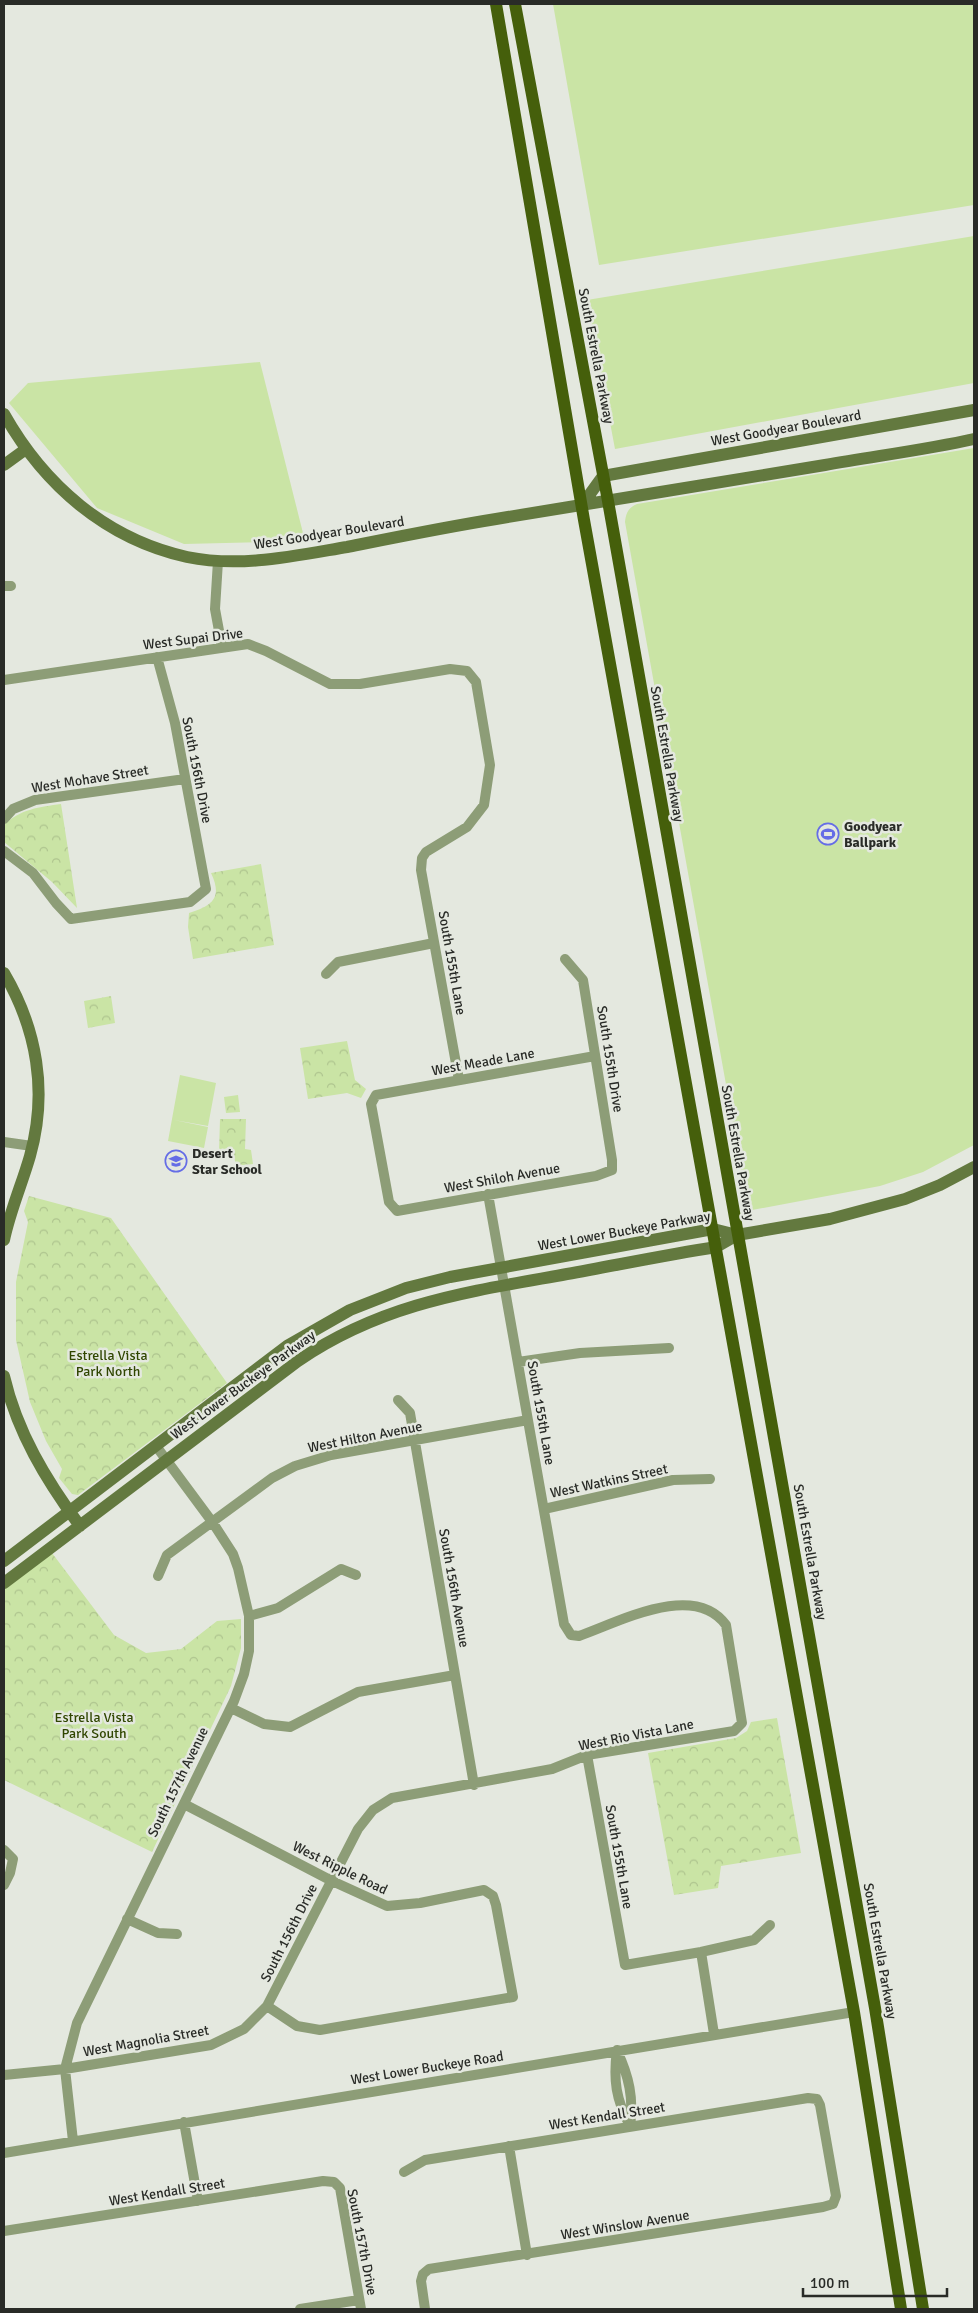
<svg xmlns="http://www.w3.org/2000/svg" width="978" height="2313" font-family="Signika,sans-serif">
<defs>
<pattern id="forest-crowns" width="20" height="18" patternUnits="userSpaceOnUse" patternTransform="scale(1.25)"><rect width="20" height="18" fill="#cae4a5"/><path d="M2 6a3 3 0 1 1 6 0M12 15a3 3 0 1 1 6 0" fill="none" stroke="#aec48e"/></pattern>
</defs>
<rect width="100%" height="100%" fill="#e4e8df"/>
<!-- green -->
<path fill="#cae4a5" d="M553 4H974V205L599 265Z
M974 236V383L615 449 587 300Z
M260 362 305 541 184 544 97 508 9 403 28 383Z
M974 448V1145L923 1172 880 1186 752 1210C736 1202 741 1183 741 1168L625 522C626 513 628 508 637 504Z
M180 1075 216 1083 208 1126 174 1120 208 1127 204 1148 168 1141Z"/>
<!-- forest -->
<path fill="url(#forest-crowns)" d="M61 804 77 908 52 882 4 842V825C20 809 40 807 61 804Z
M261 864 274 945 193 959 188 927 189 913C212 906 223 898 211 873Z
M111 996 115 1023 88 1028 84 1001Z
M347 1041 355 1080 366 1089 361 1098 347 1093 308 1099 300 1048Z
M238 1095 240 1112 226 1113 224 1097Z
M220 1119H246L245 1149 251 1150 253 1164 236 1166 234 1156 219 1153Z
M29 1196 111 1218 227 1383 78 1495 72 1494 59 1478 62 1469 46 1441 30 1402 16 1340V1282L28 1222 24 1211Z
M52 1553 114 1635 146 1653 181 1649 217 1621 241 1619V1648L231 1686 152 1852 4 1780V1590Z
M777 1718 801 1853 721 1866 718 1888 674 1895 648 1753 736 1738 747 1731 751 1722Z"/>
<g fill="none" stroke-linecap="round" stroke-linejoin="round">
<!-- street -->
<path stroke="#8d9d77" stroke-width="10" d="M218 561 215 609 222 647
M4 586H11
M4 680 248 644 266 651 330 684H360L450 669 467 671 476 682 490 765 484 805 467 827 426 852 422 858 421 870 459 1080
M4 819 13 809 35 800 185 779
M4 851 33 873 56 903 71 919 190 902 206 889 175 723 157 657
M565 959 583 980 612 1160V1170L596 1176 397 1211 389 1202 371 1104 376 1095 595 1056
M326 974 338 962 434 943
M4 1142 32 1146
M518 1362 580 1353 669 1348
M398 1400 410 1413 474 1785
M544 1509 673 1480 710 1479
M158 1576 167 1555 272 1478 295 1466 331 1455 528 1420
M249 1616 278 1608 341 1569 356 1575
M231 1708 264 1724 290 1727 358 1692 455 1675
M587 1755 625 1965 701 1952 754 1940 770 1925
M4 1850 13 1859 10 1873 4 1885
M127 1919 158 1933 177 1934
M701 1952 714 2034
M267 2006 358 1829 373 1810 392 1798 552 1769 587 1755 734 1731 742 1723 726 1625C694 1581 619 1622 579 1636L571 1635 564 1624 488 1194
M617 2050C613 2080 616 2100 630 2126
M617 2051C629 2076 634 2099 630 2126
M4 2075 65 2069 211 2045 244 2029 267 2006 297 2026 320 2030 513 1997 496 1905 493 1896 484 1890 420 1903 387 1906 332 1881 184 1804
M184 2122 198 2201
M73 2141 65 2069 77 2023 234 1701 244 1674 249 1651V1616L238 1568 233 1554 213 1523 156 1446
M509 2146 527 2255
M4 2153 854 2012
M404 2172 425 2160 808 2098 817 2099 820 2105 836 2196 833 2204 823 2207 429 2269 423 2274 421 2281 425 2309
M4 2231 323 2181 334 2182 340 2188 361 2309
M300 2309 359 2300"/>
<!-- secondary -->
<path stroke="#63793f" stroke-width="12" d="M4 414C44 485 106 539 187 557 241 568 294 556 347 547 397 537 446 527 496 519 606 501 715 483 825 465 875 456 925 450 974 439
M4 465 26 449
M582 505 603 476 974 410
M4 973C37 1029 48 1092 30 1156 22 1184 10 1211 4 1240
M4 1376C17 1432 46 1480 80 1526
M4 1561 287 1346 350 1310 406 1288 450 1277 713 1229 737 1235
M4 1583 298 1361C383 1303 468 1292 567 1274 617 1265 666 1255 716 1247L737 1235 830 1219 905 1199 940 1185 974 1167"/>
<!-- primary -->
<path stroke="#455f0b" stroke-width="12" d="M496 4 584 520 854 2012 901 2309
M515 4 608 501 821 1703 875 2008 923 2309"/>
</g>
<!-- icons -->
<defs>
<g id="stadium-ring" transform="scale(1.125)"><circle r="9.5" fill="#e4e8df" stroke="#656de6" stroke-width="1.5"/><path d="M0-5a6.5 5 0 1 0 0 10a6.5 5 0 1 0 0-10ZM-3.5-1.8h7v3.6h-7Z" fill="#656de6"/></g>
<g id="school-ring" transform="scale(1.125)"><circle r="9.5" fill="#e4e8df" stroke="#656de6" stroke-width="1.5"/><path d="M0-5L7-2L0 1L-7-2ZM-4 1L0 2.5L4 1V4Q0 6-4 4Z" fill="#656de6"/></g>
</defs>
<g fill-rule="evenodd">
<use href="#stadium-ring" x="828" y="834"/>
<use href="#school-ring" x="176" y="1161"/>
</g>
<g text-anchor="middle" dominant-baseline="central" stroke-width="5" stroke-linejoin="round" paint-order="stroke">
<!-- street labels -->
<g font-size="14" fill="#292b27" stroke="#e4e8df">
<text transform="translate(596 356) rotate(79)">South Estrella Parkway</text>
<text transform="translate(786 428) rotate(-10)">West Goodyear Boulevard</text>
<text transform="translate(329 533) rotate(-9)">West Goodyear Boulevard</text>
<text transform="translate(193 639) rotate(-7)">West Supai Drive</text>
<text transform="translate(667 754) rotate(80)">South Estrella Parkway</text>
<text transform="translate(197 770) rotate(79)">South 156th Drive</text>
<text transform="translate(90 779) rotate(-9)">West Mohave Street</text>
<text transform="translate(452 963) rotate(80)">South 155th Lane</text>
<text transform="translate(610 1059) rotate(81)">South 155th Drive</text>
<text transform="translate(483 1062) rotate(-10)">West Meade Lane</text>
<text transform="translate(738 1153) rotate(80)">South Estrella Parkway</text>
<text transform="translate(502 1178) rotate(-10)">West Shiloh Avenue</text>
<text transform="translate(624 1231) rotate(-10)">West Lower Buckeye Parkway</text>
<text transform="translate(243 1385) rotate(-36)">West Lower Buckeye Parkway</text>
<text transform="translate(541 1413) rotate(80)">South 155th Lane</text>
<text transform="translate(365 1437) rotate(-11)">West Hilton Avenue</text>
<text transform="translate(609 1481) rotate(-12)">West Watkins Street</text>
<text transform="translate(810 1552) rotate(80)">South Estrella Parkway</text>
<text transform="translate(454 1588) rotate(80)">South 156th Avenue</text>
<text transform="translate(636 1735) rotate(-11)">West Rio Vista Lane</text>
<text transform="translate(178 1782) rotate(-64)">South 157th Avenue</text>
<text transform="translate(619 1857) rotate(80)">South 155th Lane</text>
<text transform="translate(340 1868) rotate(26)">West Ripple Road</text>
<text transform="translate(289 1933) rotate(-63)">South 156th Drive</text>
<text transform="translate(880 1951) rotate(80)">South Estrella Parkway</text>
<text transform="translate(146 2041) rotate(-10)">West Magnolia Street</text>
<text transform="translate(427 2068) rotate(-9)">West Lower Buckeye Road</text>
<text transform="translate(607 2116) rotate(-9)">West Kendall Street</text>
<text transform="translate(167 2192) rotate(-9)">West Kendall Street</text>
<text transform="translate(625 2225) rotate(-9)">West Winslow Avenue</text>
<text transform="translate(362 2242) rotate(79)">South 157th Drive</text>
</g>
<!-- poi labels -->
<g font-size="14" font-weight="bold" fill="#292b27" stroke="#e4e8df" text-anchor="start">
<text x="844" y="826">Goodyear<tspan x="844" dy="16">Ballpark</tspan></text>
<text x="192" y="1153">Desert<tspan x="192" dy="16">Star School</tspan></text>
</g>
<!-- park labels -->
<g font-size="14" fill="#304600" stroke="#e4e8df">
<text x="108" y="1355">Estrella Vista<tspan x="108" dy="16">Park North</tspan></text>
<text x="94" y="1717">Estrella Vista<tspan x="94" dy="16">Park South</tspan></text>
</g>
</g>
<!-- border -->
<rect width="978" height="2313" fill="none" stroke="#292b27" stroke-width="10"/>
<!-- scale -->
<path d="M803 2288v8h144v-8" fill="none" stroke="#292b27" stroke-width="2.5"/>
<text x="810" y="2288" font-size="15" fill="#292b27" stroke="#e4e8df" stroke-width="4" paint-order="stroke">100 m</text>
</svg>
